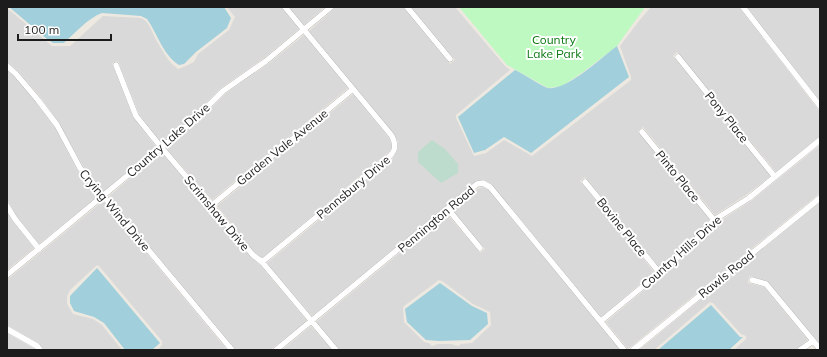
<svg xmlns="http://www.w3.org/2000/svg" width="827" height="357" font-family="Mulish,sans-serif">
<rect width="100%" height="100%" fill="#ede9e1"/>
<!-- residential -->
<path fill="#dad9d9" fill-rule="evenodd" d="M227 7H281L299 29 264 58 221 88 189 120 161 143 139 114 118 61 112 63 133 117 156 147 103 192 83 166 59 123 41 98 18 71 7 61V8L52 46H70L103 16 141 18 146 21 150 27 156 40 167 58 172 64 178 69 186 66 194 62 198 54 229 30 235 17Z
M289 7H325L304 25Z
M336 7H403L450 64 455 60 411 7H455L505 66 510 70 456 115V118L474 156 486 153 504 140 532 156 631 80V77L620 46 639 21 651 7H739L820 112V136L776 172 677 52 673 56 771 176 746 195 715 215 643 127 638 131 710 219 699 230 685 247 659 267 585 177 580 181 654 272 601 317 492 185 482 180 475 182 312 316 267 263 392 160 398 149V141L394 134 309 31Z
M747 7H820V101Z
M304 35 348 88 212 200 166 148 194 125 225 94 268 64Z
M7 70 14 76 36 102 54 126 77 170 98 196 39 244 17 217 7 199Z
M353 94 389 138 391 143 392 148 390 151 262 258 255 253 217 206Z
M820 145V193L628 349 606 322 690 252 704 235 717 223 751 201Z
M161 152 251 257 260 265 307 321 270 350H236L108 197Z
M483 187 488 189 620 350H340L316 322 447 214 480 253 485 249 452 210 479 188ZM439 280 442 281 473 304 490 312 491 325 472 343 461 344 458 346 451 344H438L432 346 429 343 424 342 404 322 403 308 404 306Z
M103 201 227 350H157L162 345V341L99 266 97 265 70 290 67 296V304L73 314 93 319 102 325 122 350H44L38 343 7 325V280Z
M820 202V344L768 282 749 276 748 283 764 287 808 340 795 350H734L746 339V336L741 334 713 303 710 302 654 350H639Z
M7 212 12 220 34 248 7 270Z
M311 326 332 350H282Z
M7 333 35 349 36 350H7Z"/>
<!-- wetland -->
<path fill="#bedcce" d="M432 140 445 149 458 164V173L441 183 418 162V152Z"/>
<!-- park -->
<path fill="#bdf9c1" d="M459 7H645L617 46 583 72 562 86 548 88 507 65Z"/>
<!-- water -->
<path fill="#a1cfdc" d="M9 7H224L231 18 227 28 196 52 184 64 179 65C163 55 157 33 147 19L141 16 102 13C88 18 75 33 64 43H53L47 39Z
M617 46 629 77 531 153 504 137 485 150 474 153 458 117 515 70C522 73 543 87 548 88 567 91 602 57 617 46Z
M97 268 160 343 152 350H125L104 323 94 317 74 311 70 303V296Z
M440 283 472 306 487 313 488 324 470 340 439 341 426 340 407 322 405 309Z
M711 305 740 337H743L729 350H658Z"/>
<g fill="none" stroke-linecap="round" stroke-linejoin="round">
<!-- street casing -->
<g stroke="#a3a3a3" stroke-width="6">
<path id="street" d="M407 7 450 59
M743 7 820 106
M678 57 775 177
M116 65 136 116 161 147 253 255 262 262 336 350
M7 66 16 74 38 100 57 125 80 168 232 350
M642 132 714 220
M585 182 659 272
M212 205 353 89
M7 206 15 219 39 249
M448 209 480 248
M262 262 389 157C396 150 396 145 392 136L285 7
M7 275 191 123 223 91 266 61 331 7
M752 280 766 284 820 349
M601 321 688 249 702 232 714 220 749 198 820 140
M7 329 37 346 40 350
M276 350 477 184 483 183 490 187 624 350
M633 350 820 198
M800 350 813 341"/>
</g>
<!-- street -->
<use href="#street" stroke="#fff" stroke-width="5.5"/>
</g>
<g text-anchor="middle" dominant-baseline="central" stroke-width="4" stroke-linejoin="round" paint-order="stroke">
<!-- park labels -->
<g font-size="12" fill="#0b7913" stroke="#fff">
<text x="554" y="39">Country<tspan x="554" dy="14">Lake Park</tspan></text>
</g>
<!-- street labels -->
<g font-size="12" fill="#1c1c1c" stroke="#fff">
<text transform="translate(727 117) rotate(51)">Pony Place</text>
<text transform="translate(168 140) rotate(-41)">Country Lake Drive</text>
<text transform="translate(282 147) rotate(-39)">Garden Vale Avenue</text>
<text transform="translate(678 176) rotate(51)">Pinto Place</text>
<text transform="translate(353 187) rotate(-40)">Pennsbury Drive</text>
<text transform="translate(115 210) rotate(50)">Crying Wind Drive</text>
<text transform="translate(217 213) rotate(50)">Scrimshaw Drive</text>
<text transform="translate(436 219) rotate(-40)">Pennington Road</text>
<text transform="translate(622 227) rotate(51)">Bovine Place</text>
<text transform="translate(681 252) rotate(-42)">Country Hills Drive</text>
<text transform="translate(726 274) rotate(-39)">Rawls Road</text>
</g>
</g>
<!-- border -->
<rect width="827" height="357" fill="none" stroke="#1c1c1c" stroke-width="16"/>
<!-- scale -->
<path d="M18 34v6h93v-6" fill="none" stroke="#1c1c1c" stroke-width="2"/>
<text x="24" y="34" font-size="12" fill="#1c1c1c" stroke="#ffffff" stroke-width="3" paint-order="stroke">100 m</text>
</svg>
